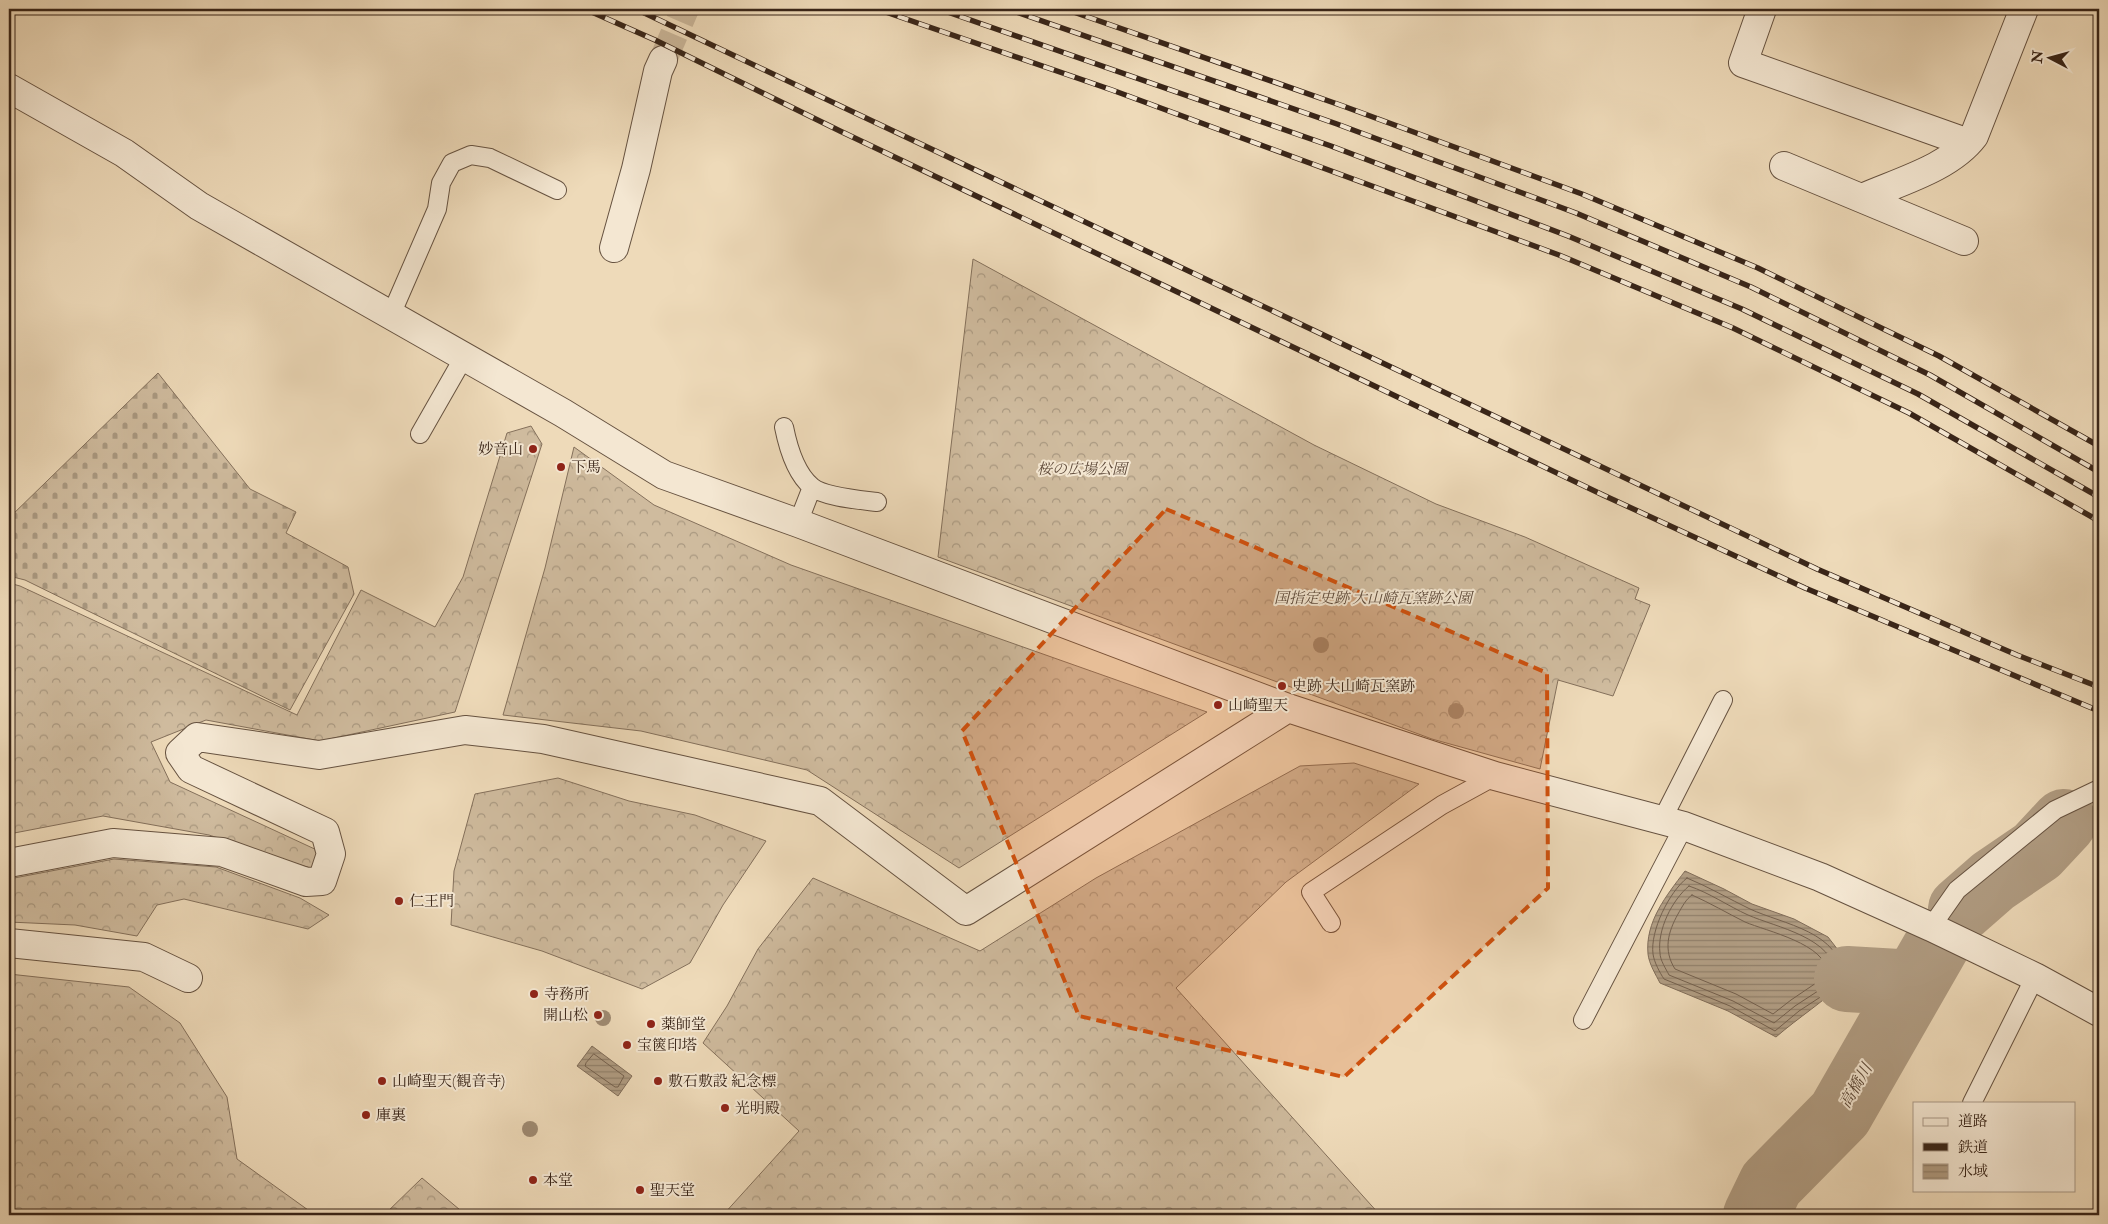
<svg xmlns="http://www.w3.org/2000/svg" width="2108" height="1224" font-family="'IM FELL Double Pica','Noto Serif JP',serif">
<defs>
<pattern id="forest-crowns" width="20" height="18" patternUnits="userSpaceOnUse" patternTransform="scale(1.25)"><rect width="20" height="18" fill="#cfbb9e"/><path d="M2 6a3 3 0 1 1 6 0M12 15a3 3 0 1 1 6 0" fill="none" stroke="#a99880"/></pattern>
<pattern id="cemetery-stones" width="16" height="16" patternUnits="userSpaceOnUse" patternTransform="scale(1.25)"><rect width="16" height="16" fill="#cfbb9e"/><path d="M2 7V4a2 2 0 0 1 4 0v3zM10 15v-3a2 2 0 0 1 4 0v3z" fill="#a99880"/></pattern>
<pattern id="water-rules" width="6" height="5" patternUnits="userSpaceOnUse" patternTransform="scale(1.25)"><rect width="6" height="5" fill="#b09c82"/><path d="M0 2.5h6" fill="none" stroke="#907f69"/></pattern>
</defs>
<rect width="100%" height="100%" fill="#eedab9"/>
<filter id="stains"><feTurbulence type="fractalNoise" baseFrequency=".004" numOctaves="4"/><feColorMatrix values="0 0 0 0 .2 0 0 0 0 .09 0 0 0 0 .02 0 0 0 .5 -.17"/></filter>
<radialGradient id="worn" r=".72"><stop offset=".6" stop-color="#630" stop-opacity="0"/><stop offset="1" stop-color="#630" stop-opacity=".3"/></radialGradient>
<!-- forest -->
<path fill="url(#forest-crowns)" stroke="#84705b" d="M973 259 1314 445 1436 504 1525 537 1639 588 1635 599 1650 605 1613 696 1558 680 1540 769 1432 739 938 557Z
M531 426 542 444 455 712 320 741 206 720 151 742 170 782 319 851 313 869 209 835 103 816 9 834V583L20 586 297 715 361 590 435 627 463 577 507 433Z
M574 447 654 505 791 565 1207 712 959 868 807 770 641 731 503 715 545 568Z
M1354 763 1419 784 1286 882 1176 988 1380 1215H723L799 1131 703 1043 727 1006 758 949 813 878 980 951 1096 878 1300 766Z
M558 778 629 801 695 815 766 841 723 905 690 963 642 989 542 951 451 925 454 871 475 794Z
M114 859 216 867 300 898 329 915 308 929 184 899 157 905 137 936 75 925 9 922V879Z
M9 974 129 987 180 1023 227 1097 237 1159 315 1215H9Z
M422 1178 466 1215H384Z"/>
<!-- cemetery -->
<path fill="url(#cemetery-stones)" stroke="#84705b" d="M158 373 250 489 296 512 286 533 348 567 354 594 290 710 25 580 9 576V518Z"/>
<!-- water -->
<path fill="url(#water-rules)" stroke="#806c58" d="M1685 871 1724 889 1752 904 1794 919 1828 937 1845 959 1847 979C1825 1001 1799 1017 1776 1037L1728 1011 1660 983C1656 975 1649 964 1648 954 1645 922 1666 896 1685 871Z
M592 1046 632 1076 618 1096 577 1066Z"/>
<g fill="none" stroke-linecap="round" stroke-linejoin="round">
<!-- shore -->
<path stroke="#74604d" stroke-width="1" d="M1687 878C1709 887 1729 899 1750 909 1782 924 1843 932 1842 978L1825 994 1799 1011 1775 1031 1730 1006 1664 979C1660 973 1654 962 1653 954 1650 931 1669 892 1687 878Z
M1689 886C1710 893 1728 906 1748 915 1775 927 1836 938 1835 976L1821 989 1795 1006 1774 1023 1733 1001 1669 975C1666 969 1660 960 1660 953 1657 930 1672 900 1689 886Z
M1692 895C1710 903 1727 913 1745 922 1766 931 1827 944 1827 973L1816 983 1791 1000 1773 1014 1736 994 1675 969C1663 950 1668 932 1678 914 1682 907 1686 899 1692 895Z
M594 1054 624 1076 618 1087H615L585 1066 586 1063Z"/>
<!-- river -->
<path stroke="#b09c82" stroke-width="66" d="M1961 909 1993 881 2037 851 2064 822
M1847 979 1915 983
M1756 1215 1771 1184 1840 1114 1938 943"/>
<!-- minor-tunnel -->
<path stroke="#cab699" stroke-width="28" stroke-dasharray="28 14" stroke-linecap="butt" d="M663 60 685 9"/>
<!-- service casing -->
<g stroke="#665240" stroke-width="20">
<path id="service" d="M391 315 437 209 441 183 452 163 471 155 490 158 557 190
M784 427C788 447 795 473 812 487 824 497 861 500 877 502
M420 434 464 357
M798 523 812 487
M1662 820 1723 700
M1331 923 1311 892 1442 805 1495 776
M1931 927 1957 890 2055 810 2099 789
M1583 1020 1684 826
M1972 1103 2035 977"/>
</g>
<!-- minor casing -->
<g stroke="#665240" stroke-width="30">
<path id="minor" d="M1762 9 1743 63 1968 143
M9 88 124 153 199 206 563 413 664 475 798 523 1288 708 1495 776 1684 826 1820 877 1931 927 2035 977 2099 1012
M1784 166 1964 241
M1862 198C1898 182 1950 168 1974 136L2024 9
M614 248 636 169 658 71 663 60
M9 863 113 843 222 852 306 882 322 881 331 854 325 832 191 769 180 753 197 737 319 755 465 730 543 739 820 801 966 911 1288 708
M9 943 144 957 188 978"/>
</g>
<!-- service -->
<use href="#service" stroke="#f4e7d2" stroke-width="18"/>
<!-- minor -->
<use href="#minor" stroke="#f4e7d2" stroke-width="28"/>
<!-- rail casing -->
<g stroke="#392518" stroke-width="5.5">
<path id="rail" d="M585 9 655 40 840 131 1603 495 1805 588 2099 711
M636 9 1817 569 2017 655 2099 687
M877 9 1112 90 1559 255 1733 328 1909 413 2099 521
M939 9 1331 146 1568 236 1742 309 1918 394 2099 497
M1008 9 1337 124 1576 213 1751 287 1930 375 2099 472
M1065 9 1343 106 1582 194 1758 268 1939 356 2099 446"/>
</g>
<!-- rail -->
<use href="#rail" stroke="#f4e7d2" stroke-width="4" stroke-dasharray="11" stroke-linecap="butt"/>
</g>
<!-- trees -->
<g fill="#9f8b73">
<circle cx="1321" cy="645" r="8"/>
<circle cx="1456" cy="711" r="8"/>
<circle cx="603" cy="1018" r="8"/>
<circle cx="530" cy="1129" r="8"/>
</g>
<!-- marked area -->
<path fill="#ce510e" fill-opacity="0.2" stroke="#ce510e" stroke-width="4" stroke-dasharray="10 6" stroke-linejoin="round" d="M1166 509 1547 673 1548 888 1344 1077 1079 1016 962 731Z"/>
<!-- markers -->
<g fill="#8f2418" stroke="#f4e7d2" stroke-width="2">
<circle cx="533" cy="449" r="5"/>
<circle cx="561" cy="467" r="5"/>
<circle cx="1282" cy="686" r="5"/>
<circle cx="1218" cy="705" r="5"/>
<circle cx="399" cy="901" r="5"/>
<circle cx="534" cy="994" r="5"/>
<circle cx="598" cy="1015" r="5"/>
<circle cx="651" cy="1024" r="5"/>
<circle cx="627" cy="1045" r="5"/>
<circle cx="382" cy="1081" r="5"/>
<circle cx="658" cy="1081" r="5"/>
<circle cx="725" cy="1108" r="5"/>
<circle cx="366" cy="1115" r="5"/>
<circle cx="533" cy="1180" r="5"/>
<circle cx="640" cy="1190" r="5"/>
</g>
<g text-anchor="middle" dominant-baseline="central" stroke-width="4" stroke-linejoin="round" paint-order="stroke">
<!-- poi labels -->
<g font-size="15" fill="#392518" stroke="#f4e7d2" text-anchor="start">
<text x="523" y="449" text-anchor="end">妙音山</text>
<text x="571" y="467">下馬</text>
<text x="1292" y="686">史跡 大山崎瓦窯跡</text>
<text x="1228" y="705">山崎聖天</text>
<text x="409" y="901">仁王門</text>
<text x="544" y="994">寺務所</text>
<text x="588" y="1015" text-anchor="end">開山松</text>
<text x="661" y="1024">薬師堂</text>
<text x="637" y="1045">宝篋印塔</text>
<text x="392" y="1081">山崎聖天(観音寺)</text>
<text x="668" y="1081">敷石敷設 紀念標</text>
<text x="735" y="1108">光明殿</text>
<text x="376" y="1115">庫裏</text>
<text x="543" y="1180">本堂</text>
<text x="650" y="1190">聖天堂</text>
</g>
<!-- park labels -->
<g font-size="15" font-style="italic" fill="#5e4a3a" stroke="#f4e7d2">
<text x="1082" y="469">桜の広場公園</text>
<text x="1373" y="598">国指定史跡 大山崎瓦窯跡公園</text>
</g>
<!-- water labels -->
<g font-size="16" font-style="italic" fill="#5d4938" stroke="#f4e7d2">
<text transform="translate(1856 1086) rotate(-60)">高橋川</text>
</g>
</g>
<!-- margin -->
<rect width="2108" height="1224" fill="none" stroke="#eedab9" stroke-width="30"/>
<rect x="10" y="10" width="2088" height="1204" fill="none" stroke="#392518" stroke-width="2.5"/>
<rect x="15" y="15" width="2078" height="1194" fill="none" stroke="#392518"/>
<!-- legend -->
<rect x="1913" y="1102" width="162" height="90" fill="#f4e7d2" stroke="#a99988"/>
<rect x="1923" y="1118" width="25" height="8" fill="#f4e7d2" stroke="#a99988"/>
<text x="1958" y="1126" font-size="15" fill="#392518">道路</text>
<rect x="1923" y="1143" width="25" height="8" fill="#392518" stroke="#a99988"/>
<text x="1958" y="1152" font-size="15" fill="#392518">鉄道</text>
<rect x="1923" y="1164" width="25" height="15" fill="url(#water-rules)" stroke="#a99988"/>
<text x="1958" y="1176" font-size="15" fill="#392518">水域</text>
<!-- north arrow -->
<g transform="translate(2050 58) rotate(276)" stroke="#f4e7d2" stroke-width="4" paint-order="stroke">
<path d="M0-4L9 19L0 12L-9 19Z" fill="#392518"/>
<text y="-8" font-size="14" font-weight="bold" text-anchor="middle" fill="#392518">N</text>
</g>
<rect width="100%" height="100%" filter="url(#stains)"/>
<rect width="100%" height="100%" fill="url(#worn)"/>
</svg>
